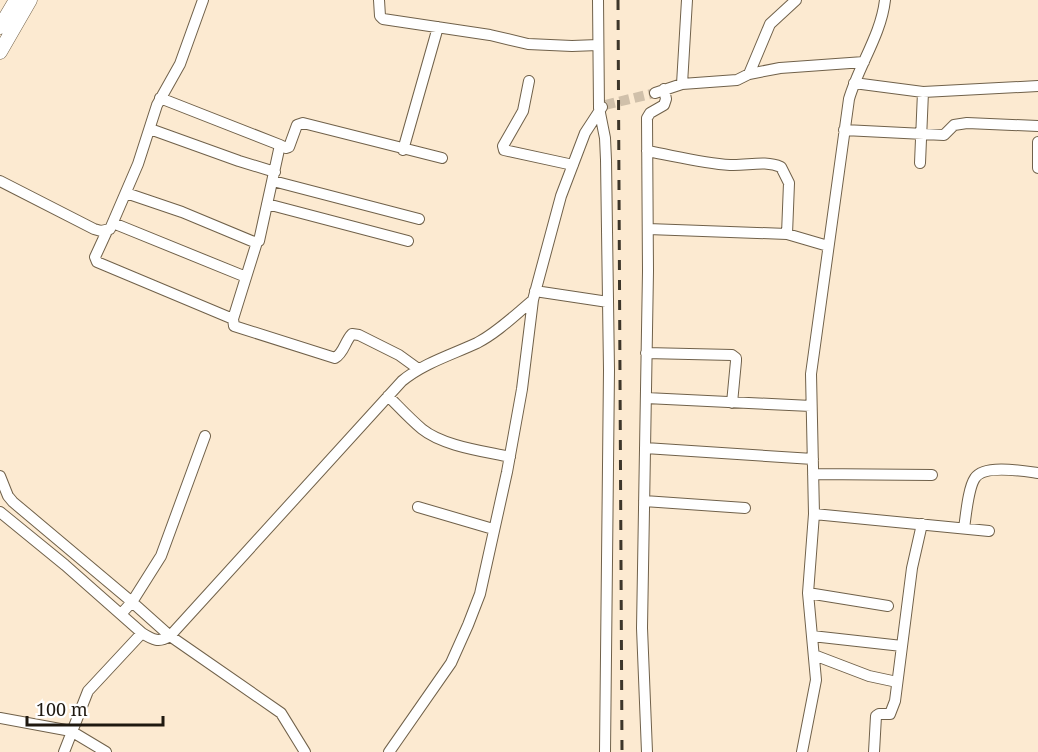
<svg xmlns="http://www.w3.org/2000/svg" width="1038" height="752" font-family="'Noto Serif',serif">
<rect width="100%" height="100%" fill="#fcead1"/>
<g fill="none" stroke-linecap="round" stroke-linejoin="round">
<!-- minor-tunnel -->
<path stroke="#d0c0aa" stroke-width="10" stroke-dasharray="10 5" stroke-linecap="butt" d="M605 105 655 93"/>
<!-- minor casing -->
<g stroke="#70614a" stroke-width="12">
<path id="minor" d="M379 0 380 16 383 19 490 35 528 44 572 46 598 45
M598 0 599 108 605 138 606 160 609 370 605 752
M749 74 780 68 864 62
M529 81 523 111 503 146 504 150 573 165
M854 83 923 92 1038 86
M682 84 687 0
M655 93 682 84 737 80 749 74 770 24 796 0
M150 129 239 161 275 172
M844 130 944 135 954 125 967 123 1038 126
M1038 142V168
M280 145 286 148 289 147 297 125 303 123 442 158
M403 150 438 27
M647 151C675 156 702 163 730 165 747 166 765 160 781 167L789 183 787 234
M920 163 923 92
M0 181 94 229 101 231 110 229 138 164 157 105 180 64 203 0
M273 181 419 219
M126 193 182 212 254 242 259 241 280 145 160 98
M267 204 408 241
M113 223 246 277
M648 229 787 234 828 246
M107 231 95 257 97 262 233 319
M257 242 233 319 234 326 335 358C344 353 345 341 352 334L359 335 399 355 417 368
M535 291 608 302
M646 353 732 355 736 358V361L732 403
M388 396C399 407 410 419 422 429 443 446 483 451 510 457
M646 398 811 406
M205 436 161 556 132 602 170 636 281 713 305 752
M645 448 813 459
M813 474 932 475
M0 476 8 496 13 502 132 602 121 614
M644 501 745 508
M418 507 493 529
M0 512 65 565 142 633C153 640 159 643 170 636L402 381C424 363 451 355 477 343 498 332 515 315 533 300
M814 514 989 531
M964 528C966 516 968 488 975 478 984 464 1023 471 1038 473
M808 593 888 606
M812 636 902 646
M814 655 869 676 897 682
M0 718 71 731 106 752
M64 752 88 691 142 633
M389 752 451 663 468 625 480 594 507 472 522 389 533 300 561 196 585 133 602 107
M647 752 642 628 648 271 647 118 650 113 664 105 666 99 664 89
M802 752 816 680 808 593 814 514 811 374 849 99C859 65 881 35 885 0
M874 752 876 716 879 714H890L895 701 912 568 922 524"/>
</g>
<!-- major casing -->
<g stroke="#70614a" stroke-width="15">
<path id="major" d="M0 27 16 0
M0 52 30 0"/>
</g>
<!-- minor -->
<use href="#minor" stroke="#fff" stroke-width="10"/>
<!-- major -->
<use href="#major" stroke="#fff" stroke-width="14"/>
<!-- rail -->
<path stroke="#3d362a" stroke-width="3" stroke-dasharray="10 10" stroke-linecap="butt" d="M618 0 622 752"/>
</g>
<!-- scale -->
<path d="M27 716v9h136v-9" fill="none" stroke="#1f1910" stroke-width="3"/>
<text x="36" y="716" font-size="18" fill="#1f1910" stroke="#ffffff" stroke-width="4.5" paint-order="stroke">100 m</text>
</svg>
